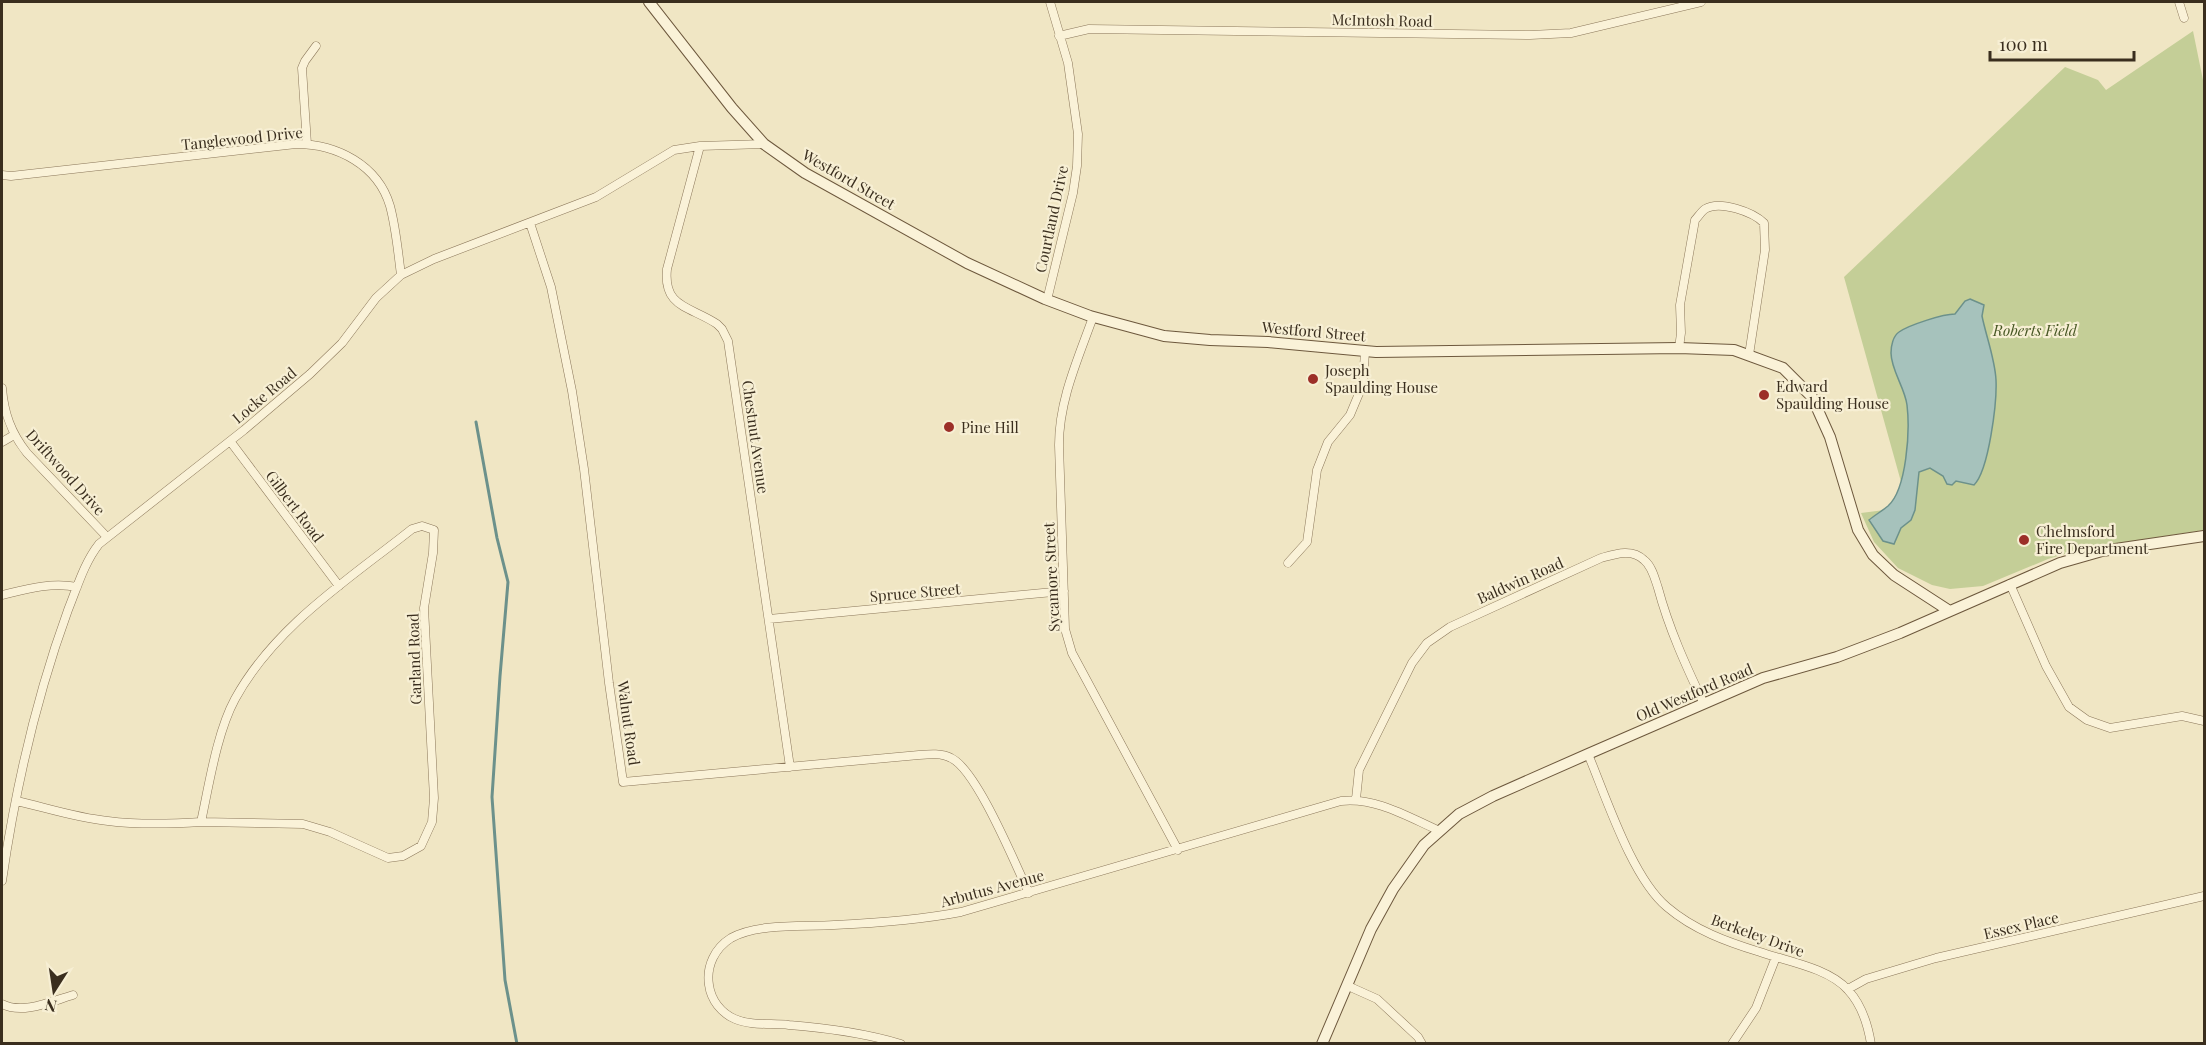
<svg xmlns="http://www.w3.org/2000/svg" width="2206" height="1045" font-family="'Playfair Display',serif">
<rect width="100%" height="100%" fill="#f0e6c4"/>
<!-- green -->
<path fill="#c4ce97" d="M2193 31 2204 85V530L2081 549 2048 559 1983 586 1950 589 1932 585 1898 568 1874 542 1861 513 1908 507 1844 277 2065 67 2098 80 2106 90Z"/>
<!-- water -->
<path fill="#a6c2bc" stroke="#6c918b" stroke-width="1.5" d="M1970 299 1984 305 1982 316C1986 336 1995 359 1996 380 1997 402 1989 470 1974 485L1956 481 1952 485 1947 484 1943 476 1930 468 1919 472 1915 510 1911 520 1901 528 1894 544 1883 541 1869 520C1875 515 1882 511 1888 506 1907 489 1910 430 1907 405 1905 388 1891 370 1891 353 1891 346 1893 336 1899 332 1909 325 1943 314 1955 314L1965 301Z"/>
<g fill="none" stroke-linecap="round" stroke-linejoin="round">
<!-- stream -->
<path stroke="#6c918b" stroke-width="3" d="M476 422 497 538 508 582 500 676 492 797 505 980 517 1044"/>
<!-- street casing -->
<g stroke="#8b775a" stroke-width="9">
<path id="street" d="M2179 2 2184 18
M1059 36 1089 29 1530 35 1571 33 1701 2
M307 144 302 68 305 61 316 46
M700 146 667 269C663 308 690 306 717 324L722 329 728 341 790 767
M2 175 11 176 296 144C337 144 378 165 390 206 396 228 398 252 401 275
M530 223 551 287 572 391 584 469 609 683 623 782 919 755C930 754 942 753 951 758 977 770 1015 864 1029 893
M1047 300 1073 193 1077 166 1078 134 1068 63 1050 2
M1093 317C1078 359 1059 400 1059 445L1065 629 1072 653 1178 850
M1679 348 1681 333 1680 305 1695 220C1698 217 1701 212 1705 209 1720 200 1753 212 1764 223L1765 250 1749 355
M2 388C4 413 11 433 27 453L107 537
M230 441 339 586
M2 442 14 435
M1288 563 1307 542 1317 470 1328 442 1350 415 1363 384 1365 351
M2010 584 2046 666 2069 707 2087 720 2110 728 2182 716 2204 721
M2 595C27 589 51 582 77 587
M769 619 1064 591
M1588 754C1606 797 1632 878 1667 907 1694 930 1727 942 1760 952 1786 961 1829 968 1848 990 1861 1004 1868 1025 1871 1044
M1356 799 1359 770 1412 663 1427 643 1450 627 1601 558C1615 554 1632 548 1644 560 1652 566 1655 579 1658 588 1669 629 1686 666 1704 704
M17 801C47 808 77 818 108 821 139 825 170 824 201 822 209 785 217 732 235 699 275 626 348 580 412 529L422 526 434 530 433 553 424 608 434 798 432 822 421 846 403 856 388 858 330 832 303 824 201 822
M2 881C15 791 37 695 68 610 77 588 84 563 99 544L244 430 310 374 342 343 376 298 401 275 434 259 596 197 674 150 700 146 764 144
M1348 986 1377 999 1418 1037 1422 1044
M1848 989 1866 979 1936 958 2204 896
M2 1004C23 1015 52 1001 73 995
M901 1044C865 1033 827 1028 789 1025 772 1023 751 1026 735 1019 721 1013 711 1000 709 985 706 966 715 948 731 938 758 923 804 927 834 925 877 923 919 920 961 912L1341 801C1376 797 1408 817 1440 831
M1732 1044 1756 1008 1776 957"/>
</g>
<!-- secondary casing -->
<g stroke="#6d583d" stroke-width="12">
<path id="secondary" d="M649 2 732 108 764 144 805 173 967 263 1045 299 1090 316 1164 336 1210 340 1268 342 1376 352 1679 348 1734 350 1783 368 1812 397 1830 437 1858 530 1873 555 1894 575 1948 610
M1322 1044 1371 929 1393 889 1424 845 1459 814 1493 796 1588 754 1763 678 1837 657 1900 633 2060 563 2102 551 2204 536"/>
</g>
<!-- street -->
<use href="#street" stroke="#faf2d8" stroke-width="8"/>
<!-- secondary -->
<use href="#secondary" stroke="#faf2d8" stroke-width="10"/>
</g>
<!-- markers -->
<g fill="#9c2f28" stroke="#f7efd4" stroke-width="2">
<circle cx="1313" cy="379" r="6"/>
<circle cx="1764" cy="395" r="6"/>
<circle cx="949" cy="427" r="6"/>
<circle cx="2024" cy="540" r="6"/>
</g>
<g text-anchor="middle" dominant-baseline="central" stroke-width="4.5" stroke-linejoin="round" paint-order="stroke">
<!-- street labels -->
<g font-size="15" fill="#3a2e1e" stroke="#f7efd4">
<text transform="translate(1382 20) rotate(1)">McIntosh Road</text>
<text transform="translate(242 138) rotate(-6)">Tanglewood Drive</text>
<text transform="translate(849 179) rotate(30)">Westford Street</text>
<text transform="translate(1051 219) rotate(-78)">Courtland Drive</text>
<text transform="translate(1314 331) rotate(5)">Westford Street</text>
<text transform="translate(264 395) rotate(-40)">Locke Road</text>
<text transform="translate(756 437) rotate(82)">Chestnut Avenue</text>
<text transform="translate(66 472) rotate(48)">Driftwood Drive</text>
<text transform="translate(295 506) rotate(53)">Gilbert Road</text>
<text transform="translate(1051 577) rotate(-93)">Sycamore Street</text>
<text transform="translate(1520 580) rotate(-24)">Baldwin Road</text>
<text transform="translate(915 592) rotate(-5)">Spruce Street</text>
<text transform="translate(414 659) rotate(-92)">Garland Road</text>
<text transform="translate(1694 692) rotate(-23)">Old Westford Road</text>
<text transform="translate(629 723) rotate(82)">Walnut Road</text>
<text transform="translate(992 888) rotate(-15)">Arbutus Avenue</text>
<text transform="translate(2021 925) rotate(-13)">Essex Place</text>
<text transform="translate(1758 935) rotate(20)">Berkeley Drive</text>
</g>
<!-- park labels -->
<g font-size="15" font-style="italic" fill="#475724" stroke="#f7efd4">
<text x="2035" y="330">Roberts Field</text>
</g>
<!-- poi labels -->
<g font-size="15" fill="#3a2e1e" stroke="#f7efd4" text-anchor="start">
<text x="1325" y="370">Joseph<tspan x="1325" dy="17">Spaulding House</tspan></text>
<text x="1776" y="386">Edward<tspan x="1776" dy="17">Spaulding House</tspan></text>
<text x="961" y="427">Pine Hill</text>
<text x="2036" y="531">Chelmsford<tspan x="2036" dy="17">Fire Department</tspan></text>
</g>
</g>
<!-- border -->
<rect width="2206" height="1045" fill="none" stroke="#3a2e1e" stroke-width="6"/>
<!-- north arrow -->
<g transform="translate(54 991) rotate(192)" stroke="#f7efd4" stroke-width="4.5" paint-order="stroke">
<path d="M0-4.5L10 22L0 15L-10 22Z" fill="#3a2e1e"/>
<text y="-9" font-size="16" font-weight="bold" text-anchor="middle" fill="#3a2e1e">N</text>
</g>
<!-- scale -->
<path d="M1990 51v9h144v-9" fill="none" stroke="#3a2e1e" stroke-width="3"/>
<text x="1999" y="51" font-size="18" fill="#3a2e1e" stroke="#f7efd4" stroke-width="4.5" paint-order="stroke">100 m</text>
</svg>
